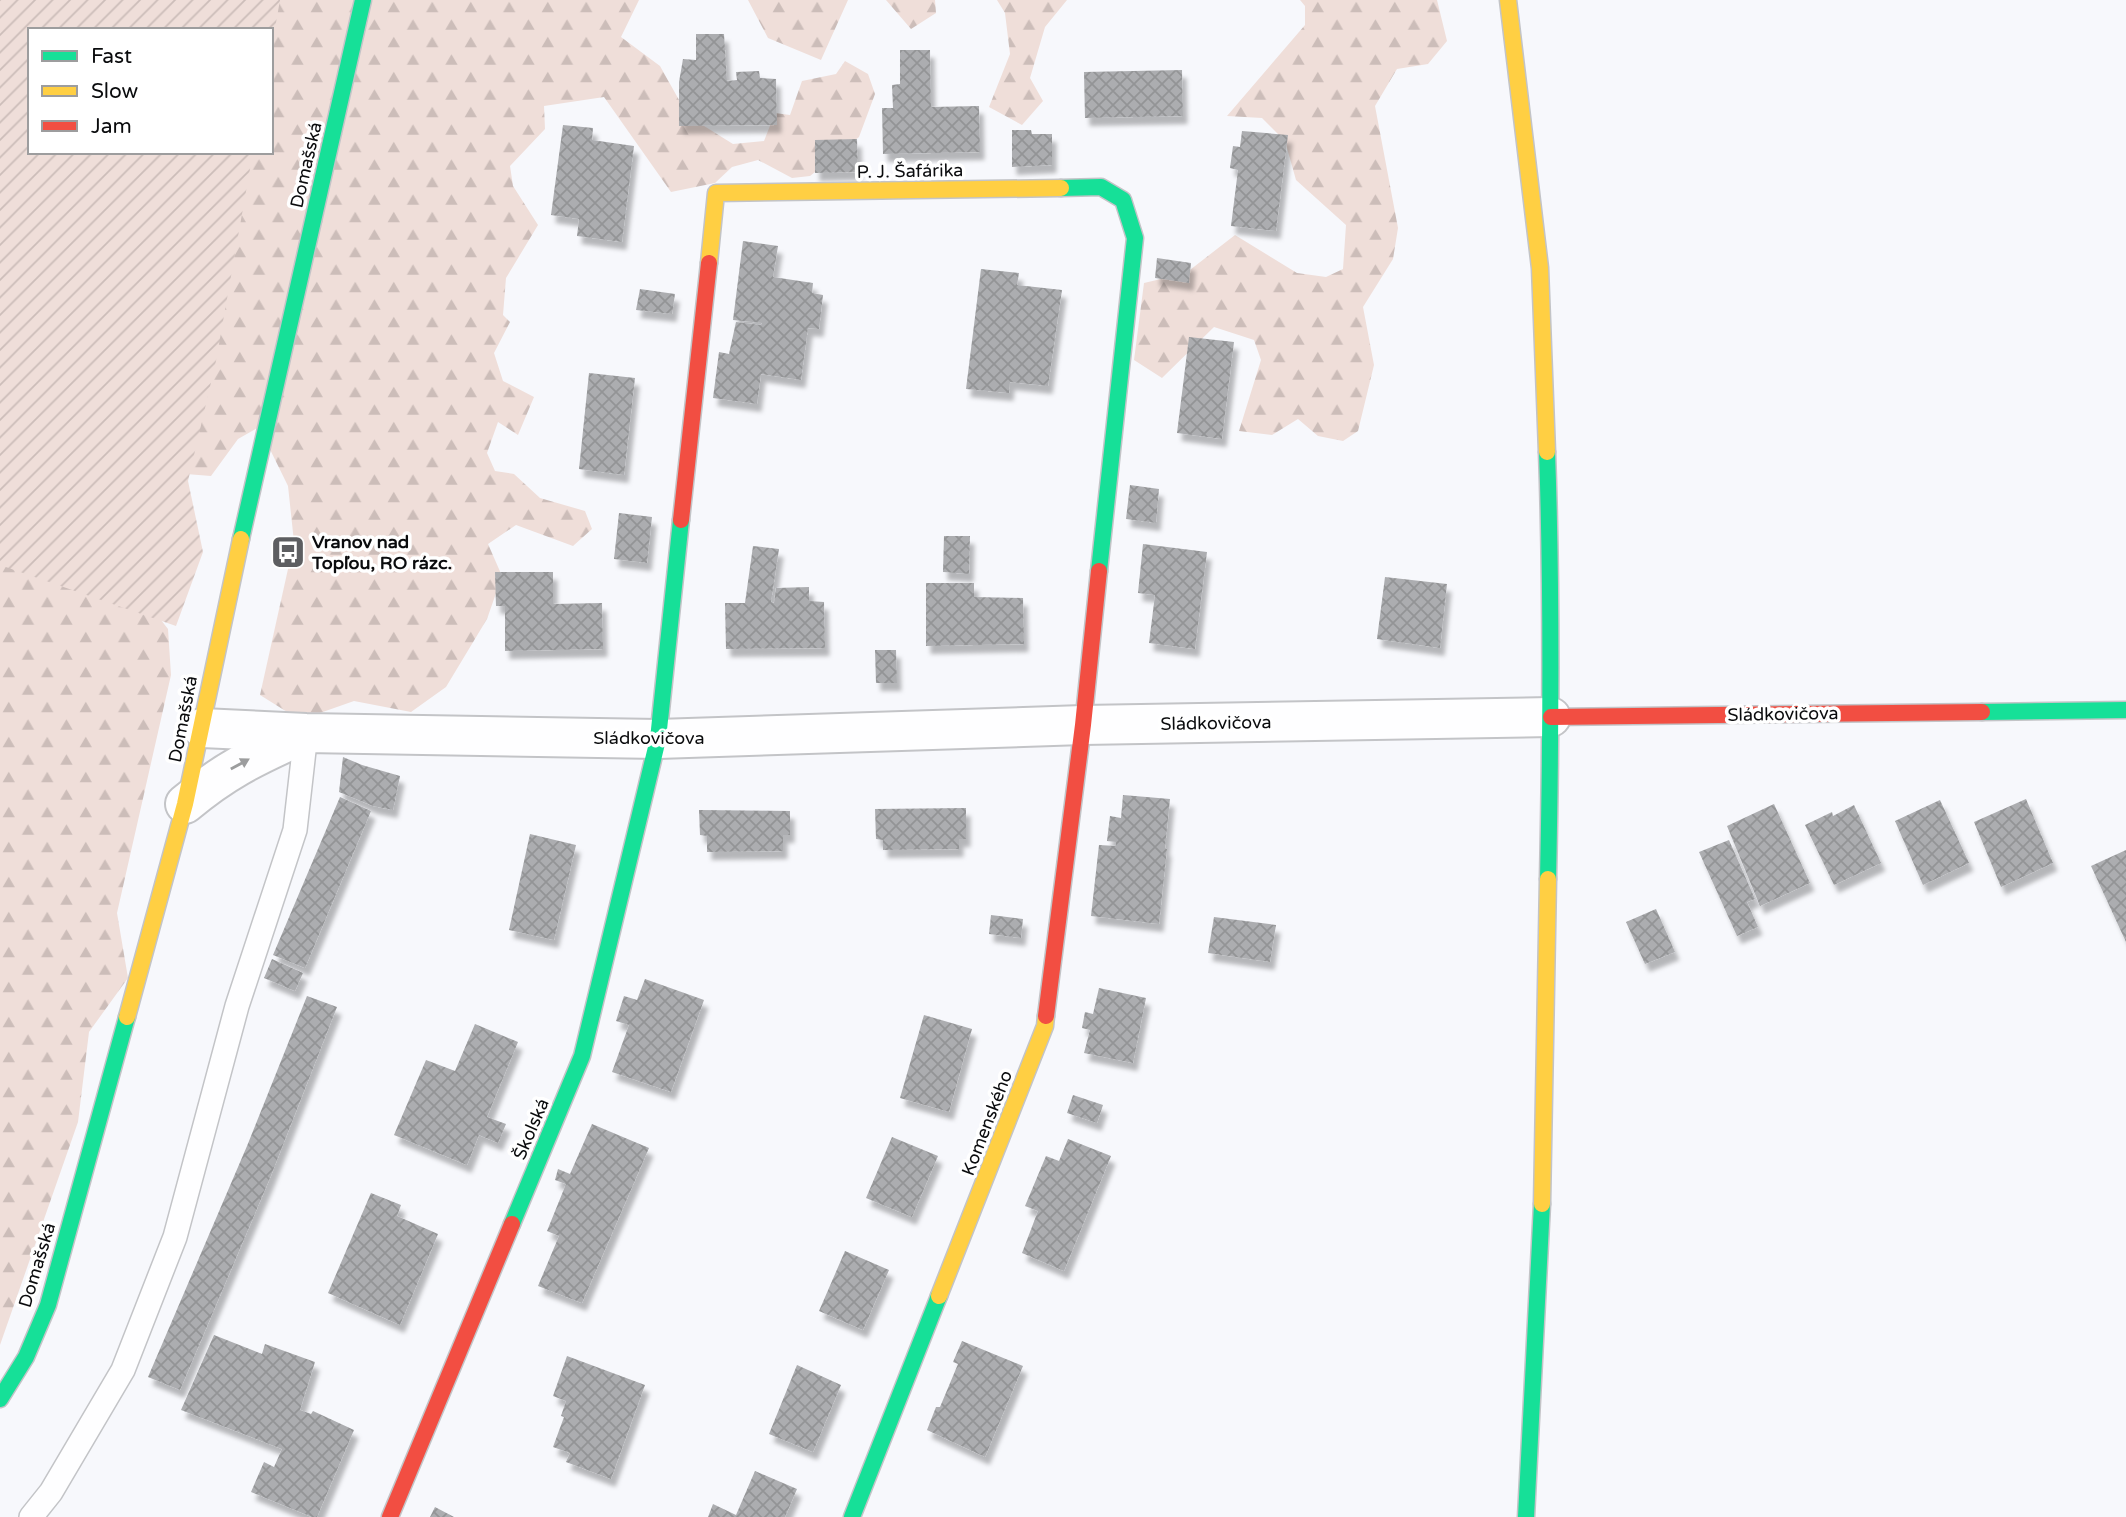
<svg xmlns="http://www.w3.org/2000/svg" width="2126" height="1517" font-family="'Varela Round',sans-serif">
<defs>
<pattern id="forest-firs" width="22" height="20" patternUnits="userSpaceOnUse" patternTransform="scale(1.75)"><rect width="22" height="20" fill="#efded9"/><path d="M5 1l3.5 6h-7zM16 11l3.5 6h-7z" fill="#ccbdb9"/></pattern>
<pattern id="garden-furrows" width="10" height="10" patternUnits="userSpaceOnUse" patternTransform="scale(1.75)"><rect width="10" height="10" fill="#efded9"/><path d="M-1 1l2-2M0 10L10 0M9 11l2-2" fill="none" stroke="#ccbdb9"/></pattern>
<pattern id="building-cross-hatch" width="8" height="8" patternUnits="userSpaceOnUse" patternTransform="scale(1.75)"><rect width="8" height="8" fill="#acadb0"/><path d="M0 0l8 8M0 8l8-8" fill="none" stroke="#939496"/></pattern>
<filter id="shadow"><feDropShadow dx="4.5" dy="8" stdDeviation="2" flood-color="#0004"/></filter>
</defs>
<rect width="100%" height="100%" fill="#f7f8fc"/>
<!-- forest -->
<path fill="url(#forest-firs)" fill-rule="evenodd" d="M0 0H639L621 37 660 66 688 116 733 144 764 141 775 113 790 115 802 81 836 74 845 61 868 74 875 94 859 137 810 176 792 178 758 160 732 167 715 183 671 192 604 97 544 106 545 129 510 166 513 186 538 225 506 278 503 315 510 322 494 353 503 381 534 397 518 435 498 422 487 453 495 471 514 474 540 498 585 511 592 529 573 546 516 525 488 544 502 576 487 619 446 687 411 712 354 701 300 720 260 695 294 542 288 486 259 427 238 439 211 476 186 474 144 598 168 629 171 675 117 913 128 978 89 1032 78 1122 0 1345ZM30 30H271V152H30Z
M748 0H848L821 60 768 38Z
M886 0H935L936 13 911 29Z
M997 0H1067L1045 27 1030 78 1043 101 1022 125 989 107 1010 54 1005 13Z
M1300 0H1437L1447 41 1428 64 1397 69 1375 106 1398 228 1393 259 1363 307 1374 365 1358 431 1343 441 1318 436 1298 419 1272 435 1239 431 1261 360 1254 340 1214 327 1162 378 1134 360 1144 283 1186 273 1235 235 1297 273 1326 277 1343 269 1346 225 1296 180 1285 141 1262 118 1227 116 1305 25V6Z"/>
<!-- garden -->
<path fill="url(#garden-furrows)" d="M0 0H280L271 51V30H30V152H253L216 361 188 481 203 552 176 626 0 565Z"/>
<!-- building -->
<path fill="url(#building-cross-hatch)" filter="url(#shadow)" d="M696 34H724L727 81 737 80 736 72 759 71 760 78 776 79 777 125 679 126V82L683 59 696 60Z
M900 50H930L931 107 979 106 980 152 883 154 882 108H893L892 85 900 84Z
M1182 70 1183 116 1085 118 1084 72Z
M563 125 593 128 592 140 634 146 622 242 577 236 579 219 551 215Z
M1012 130H1031L1032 134H1052V165L1012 167Z
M1242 131 1288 135 1276 231 1231 226 1238 170 1230 168 1233 146 1240 147Z
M857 139 858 172 815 173V140Z
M743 241 778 246 773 277 813 283 812 293 823 295 819 329 808 328 801 380 761 374 757 404 713 398 719 352 729 354 736 322 761 325 762 323 733 320Z
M1157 258 1191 263 1189 283 1155 278Z
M981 269 1019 273 1017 285 1062 290 1048 386 1010 382 1009 393 966 389Z
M640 289 675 294 672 314 636 310Z
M1189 337 1234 342 1222 439 1177 433Z
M589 373 635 378 624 475 579 469Z
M1130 485 1159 489 1156 523 1126 519Z
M619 513 652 517 647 563 614 559Z
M944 536H970L969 574 943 572Z
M1143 544 1207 552 1195 649 1149 643 1155 595 1138 593Z
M753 546 779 549 771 602 774 603 776 588 809 587V601L824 602 825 648 726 649 725 603H745Z
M495 572H553V604L602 603 603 649 505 651V606H496Z
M1385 577 1447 584 1440 648 1377 639Z
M926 583H974V597L1023 598 1024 644 926 646Z
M875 650H896L897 683H876Z
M343 757 362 765 400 776 393 810 373 806 339 792Z
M1123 795 1170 799 1165 848 1167 849 1159 924 1091 916 1099 845 1116 846V842L1107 841 1110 816 1121 818Z
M340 797 371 811 305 968 273 955Z
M2026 799 2053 863 2001 887 1974 822Z
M1940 800 1969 863 1923 885 1895 821Z
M1774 804 1810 883 1760 906 1727 826Z
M1854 805 1881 863 1834 885 1805 825 1832 812 1833 816Z
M966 808V839H959V849L883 850V840L876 839 875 809Z
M699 810 790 811V835H783V851L707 852V836L700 835Z
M530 834 576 845 554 940 509 930Z
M1729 840 1755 899 1747 902 1758 927 1737 936 1699 852Z
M2126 850V942L2091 866Z
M1656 909 1675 952 1645 964 1626 922Z
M991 915 1023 919 1021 938 989 934Z
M1214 917 1276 925 1270 962 1208 953Z
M272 959 303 973 295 991 264 978Z
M645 979 704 1000 671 1092 612 1072 629 1025 616 1021 624 996 637 1000Z
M1099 988 1146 998 1133 1063 1084 1053 1090 1030 1082 1028 1085 1012 1093 1014Z
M307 996 337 1007 270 1178 180 1390 148 1377 247 1146Z
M924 1015 972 1029 949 1112 900 1098Z
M475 1024 518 1042 487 1117 506 1124 498 1143 479 1135 467 1165 394 1135 426 1060 455 1071Z
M1073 1095 1103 1105 1097 1123 1067 1113Z
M592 1124 649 1148 582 1303 538 1286 559 1236 547 1231 566 1184 555 1180 558 1169 570 1174Z
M892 1137 938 1156 912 1217 866 1198Z
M1068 1139 1111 1156 1064 1271 1022 1253 1038 1211 1025 1206 1046 1156 1059 1161Z
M371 1193 401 1205 397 1216 438 1234 400 1325 328 1293Z
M845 1251 889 1270 863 1330 819 1311Z
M214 1335 262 1354 265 1344 315 1362 300 1410 311 1414 313 1411 354 1430 317 1517H312L251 1492 264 1462 274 1467 282 1449 181 1410Z
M962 1341 1023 1366 985 1457 927 1430 936 1407H940L958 1364 953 1362Z
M567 1356 645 1385 611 1479 566 1462 570 1453 553 1447 564 1417 561 1416 566 1401 553 1396Z
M797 1365 841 1385 813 1452 769 1434Z
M755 1471 797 1489 785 1517H708L713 1504 736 1515Z
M435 1507 454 1517H430Z"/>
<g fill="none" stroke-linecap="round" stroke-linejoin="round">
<!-- lane casing -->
<g stroke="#c3c4c7" stroke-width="26">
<path id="lane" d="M31 1517 51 1492 123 1370 175 1237 237 1006 295 830 306 733"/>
</g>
<!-- street casing -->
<g stroke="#c3c4c7" stroke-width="42">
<path id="street" d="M202 728 306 733 658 739 1083 725 1551 717
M185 804C223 772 253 757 298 737"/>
</g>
<!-- fast casing -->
<g stroke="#c3c4c7" stroke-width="19">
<path id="fast" d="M1061 188 1101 187 1123 200 1135 238 1099 571
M1547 452C1552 594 1551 736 1548 879
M241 539 363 0
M1982 712 2126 710
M512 1224 582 1056 658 739 681 520
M0 1399 26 1357 48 1305 127 1017
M852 1517 939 1296
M1526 1517 1542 1204"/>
</g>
<!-- slow casing -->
<g stroke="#c3c4c7" stroke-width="19">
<path id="slow" d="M1508 0 1540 268 1547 452
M709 263 716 193 1061 188
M127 1017 185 804 241 539
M1542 1204 1548 879
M939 1296 1045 1026 1046 1016"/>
</g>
<!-- jam casing -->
<g stroke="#c3c4c7" stroke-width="19">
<path id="jam" d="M681 520 709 263
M1551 717 1982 712
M1046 1016 1083 725 1099 571
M390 1517 512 1224"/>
</g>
<!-- lane -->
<use href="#lane" stroke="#fefeff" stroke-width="23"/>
<!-- street -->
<use href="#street" stroke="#fefeff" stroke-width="38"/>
<!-- fast -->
<use href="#fast" stroke="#16e098" stroke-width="16"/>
<!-- slow -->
<use href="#slow" stroke="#ffcf43" stroke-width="16"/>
<!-- jam -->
<use href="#jam" stroke="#f24e42" stroke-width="16"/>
</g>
<!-- one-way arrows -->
<defs><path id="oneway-solid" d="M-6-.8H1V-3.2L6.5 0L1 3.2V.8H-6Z" transform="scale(1.75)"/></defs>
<use fill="#9c9d9e" href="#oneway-solid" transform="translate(240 764) rotate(-29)"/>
<!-- icons -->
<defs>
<g id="bus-square" transform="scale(1.75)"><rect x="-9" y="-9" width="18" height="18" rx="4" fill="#5d5e61" stroke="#fff"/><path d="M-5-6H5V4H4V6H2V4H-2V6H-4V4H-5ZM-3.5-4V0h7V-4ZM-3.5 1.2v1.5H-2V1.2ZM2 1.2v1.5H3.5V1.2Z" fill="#fff"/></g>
</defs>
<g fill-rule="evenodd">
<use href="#bus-square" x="288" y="552"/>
</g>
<g text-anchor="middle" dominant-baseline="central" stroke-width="7" stroke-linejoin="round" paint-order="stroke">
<!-- street labels -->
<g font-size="18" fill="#0a0b0d" stroke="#fff">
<text transform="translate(306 165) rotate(-77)">Domašská</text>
<text transform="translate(910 171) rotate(-1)">P. J. Šafárika</text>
<text transform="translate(1783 714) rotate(-1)">Sládkovičova</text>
<text transform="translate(183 719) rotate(-79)">Domašská</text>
<text transform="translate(1216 723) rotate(-1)">Sládkovičova</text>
<text x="649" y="738">Sládkovičova</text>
<text transform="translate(987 1123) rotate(-69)">Komenského</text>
<text transform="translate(531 1129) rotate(-67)">Školská</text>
<text transform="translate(37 1265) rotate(-73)">Domašská</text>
</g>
<!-- poi labels -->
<g font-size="18" font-weight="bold" fill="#0a0b0d" stroke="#fff" text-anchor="start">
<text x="312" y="542">Vranov nad<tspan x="312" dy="21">Topľou, RO rázc.</tspan></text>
</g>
</g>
<!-- legend -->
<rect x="28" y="28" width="245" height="126" fill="#ffffff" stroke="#9d9d9e" stroke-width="2"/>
<rect x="42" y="51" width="35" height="10" fill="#16e098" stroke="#9d9d9e" stroke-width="2"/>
<text x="91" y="63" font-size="21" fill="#0a0b0d">Fast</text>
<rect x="42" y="86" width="35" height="10" fill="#ffcf43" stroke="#9d9d9e" stroke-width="2"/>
<text x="91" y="98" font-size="21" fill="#0a0b0d">Slow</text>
<rect x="42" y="121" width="35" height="10" fill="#f24e42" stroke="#9d9d9e" stroke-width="2"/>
<text x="91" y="133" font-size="21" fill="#0a0b0d">Jam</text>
</svg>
